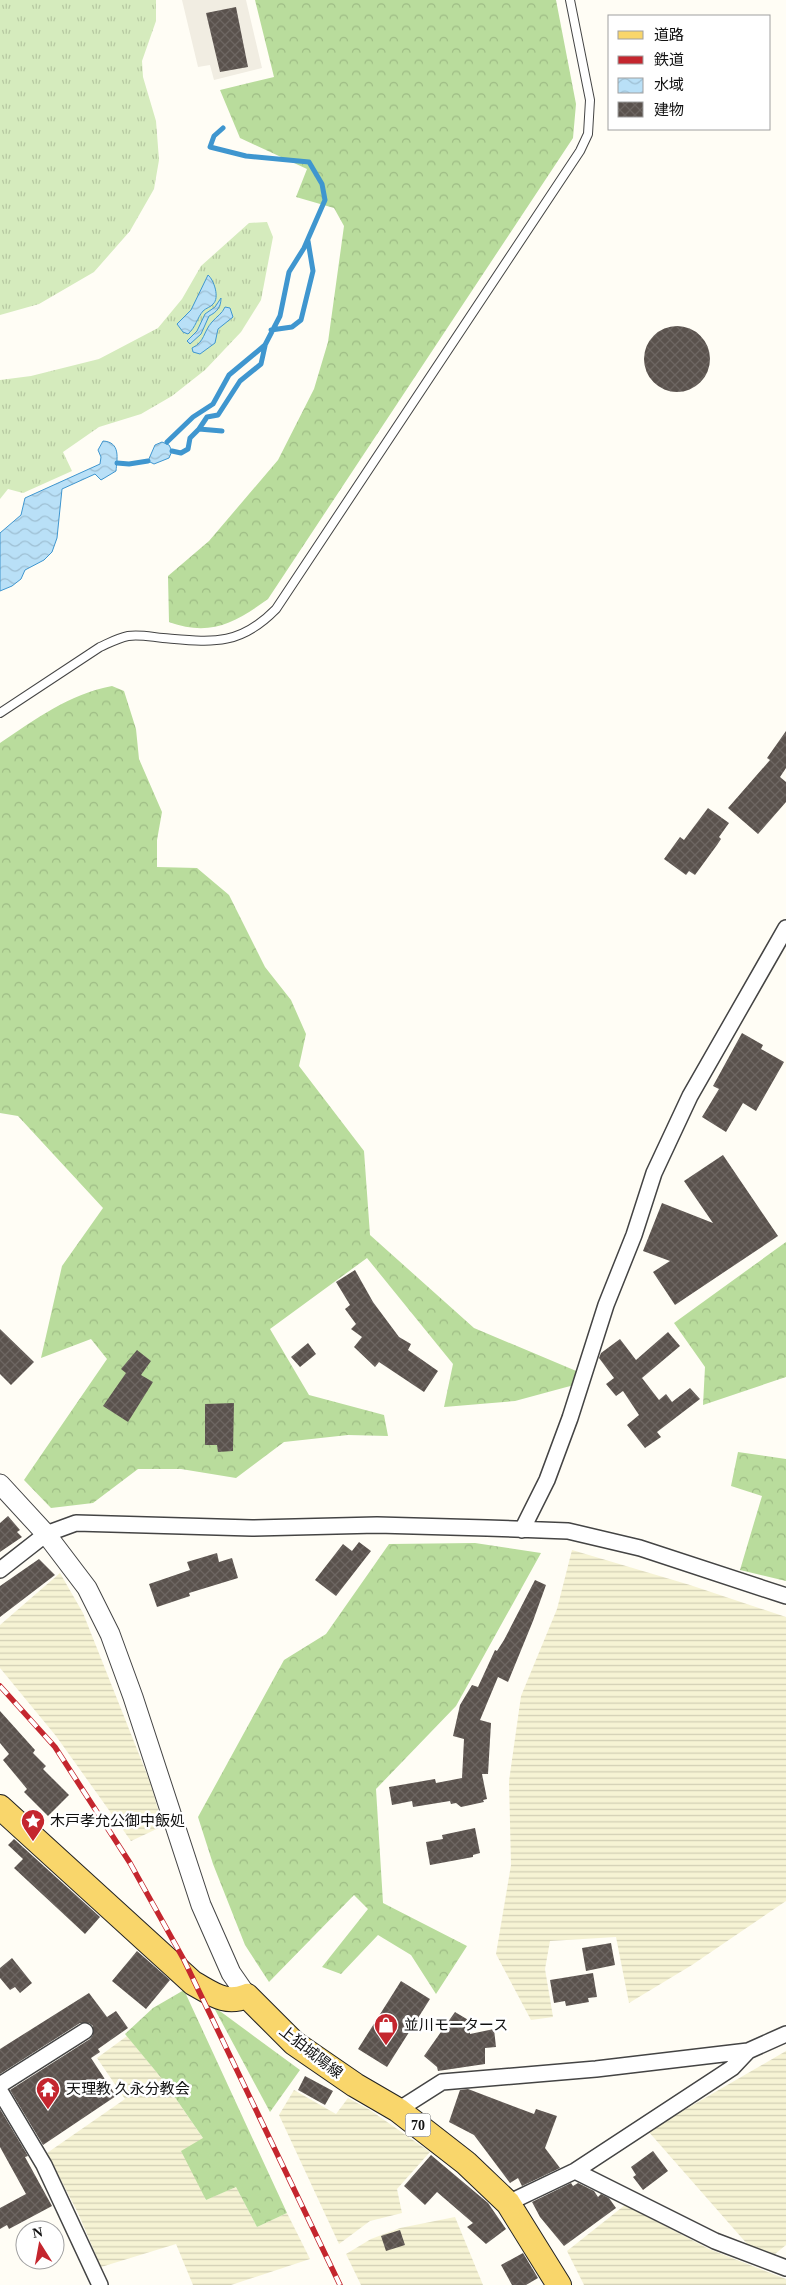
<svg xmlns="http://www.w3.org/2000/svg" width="786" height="2285" font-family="'Times New Roman','Noto Sans JP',serif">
<defs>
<pattern id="farmland-rules" width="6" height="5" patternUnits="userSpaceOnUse" patternTransform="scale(1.25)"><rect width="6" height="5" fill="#f6f3d4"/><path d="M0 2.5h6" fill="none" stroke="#d2cfb5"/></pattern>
<pattern id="grass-tufts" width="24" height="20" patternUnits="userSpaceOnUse" patternTransform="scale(1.25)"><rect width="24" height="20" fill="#d5ebbd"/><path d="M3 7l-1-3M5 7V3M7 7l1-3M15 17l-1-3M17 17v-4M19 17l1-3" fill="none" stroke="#b6c8a1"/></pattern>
<pattern id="forest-crowns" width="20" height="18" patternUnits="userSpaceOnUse" patternTransform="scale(1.25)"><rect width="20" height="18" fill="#b9dc9c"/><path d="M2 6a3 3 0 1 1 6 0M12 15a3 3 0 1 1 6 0" fill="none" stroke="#9ebc85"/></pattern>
<pattern id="water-waves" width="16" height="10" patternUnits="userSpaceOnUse" patternTransform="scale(1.25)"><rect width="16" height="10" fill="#b9e0f7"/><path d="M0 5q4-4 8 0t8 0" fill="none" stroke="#9ebfd3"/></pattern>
<pattern id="building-cross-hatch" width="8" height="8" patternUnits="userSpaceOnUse" patternTransform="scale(1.25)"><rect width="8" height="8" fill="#5a524d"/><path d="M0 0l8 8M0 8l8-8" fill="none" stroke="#6d6662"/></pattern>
</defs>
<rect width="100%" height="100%" fill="#fffdf5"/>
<!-- farmland -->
<path fill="url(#farmland-rules)" d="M572 1550 690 1585 786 1617V1901L692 1965 629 2003 616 1937 550 1941 545 1969 553 2017 531 2020 496 1954 511 1865 509 1781 521 1696 557 1609Z
M60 1573 83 1613 150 1782 163 1826 131 1841 56 1736 0 1668V1625Z
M127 2036 163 2080 203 2138 205 2200 236 2187 257 2227 287 2213 310 2259 231 2285H193L176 2244 101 2267 78 2213 47 2153 125 2099 97 2058Z
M786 2051V2245L775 2254 748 2245 648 2131Z
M294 2090 336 2114 348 2098 370 2110 430 2152 397 2189 402 2213 370 2221 339 2244 279 2115Z
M625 2205 709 2249 786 2279V2285H584L567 2251Z
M455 2217 483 2285H361L346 2254 371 2239 400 2228Z"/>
<!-- grass -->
<path fill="url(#grass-tufts)" d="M0 0H156V21L142 61 143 77 156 121 159 160 154 189 130 231 94 272 39 304 0 315Z
M267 222 273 237 261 300 241 332 205 370 172 396 141 414 99 427 63 452 72 471 23 493 8 489 0 499V380L31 376 99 359 158 328 182 299 201 266 249 223Z"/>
<!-- forest -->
<path fill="url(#forest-crowns)" d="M255 0H556L576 104 573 138 268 599C235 623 210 637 169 622L168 576 209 541 278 460 314 389 328 342 344 226 334 208 296 197 307 169 240 138 220 90 274 77Z
M112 686 124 691 136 729 139 759 162 812 157 840V867L197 868 229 895 265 967 291 1000 306 1034 299 1066 364 1151 370 1235 474 1328 581 1373 574 1385 515 1401 444 1407 453 1364 367 1258 270 1329 309 1395 384 1415 388 1436 348 1435 284 1442 236 1478 181 1469H138L93 1503 51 1508 24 1480 107 1359 91 1339 41 1358 62 1266 103 1208 18 1116 0 1113V743C36 719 69 694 112 686Z
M786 1242V1377L703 1405 705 1367 674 1323Z
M738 1452 786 1459V1581L740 1570 762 1496 731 1486Z
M475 1543 541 1553 456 1706 376 1789 383 1903 467 1946 436 1994 411 1955 378 1935 341 1974 322 1967 368 1909 354 1895 269 1982 245 1945 213 1864 198 1817 284 1660 326 1634 389 1544Z
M184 1990 287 2213 257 2227 236 2187 206 2200 181 2151 203 2138 163 2080 125 2034 153 2008Z
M213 2006 300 2070 270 2112Z"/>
<!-- plaza -->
<path fill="#f1ede2" d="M182 0H246L262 68 214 80 210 65 198 67Z"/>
<!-- water -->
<path fill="url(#water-waves)" stroke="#3f96cf" d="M208 275C214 280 220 298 213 304 211 307 206 308 203 311 197 318 196 327 188 334L183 332 177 324 191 310Z
M221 298C221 307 217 312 209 316L201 334 190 344 187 341 197 331 205 314 215 307Z
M225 307 230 308 233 317 218 329 215 343 200 354 193 352 192 348C205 342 203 332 212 322 217 316 222 314 225 307Z
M103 441C121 442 117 459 116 471L101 480 95 474 62 489 57 538 52 552 44 560 25 570 21 579 12 586 0 591V533L21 515 25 498 100 464 101 457 98 450Z
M162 442 169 445 172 451 169 458 154 464 148 461 155 445Z"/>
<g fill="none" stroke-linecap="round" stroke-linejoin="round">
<!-- stream -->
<path stroke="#3f96cf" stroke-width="5" d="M271 330 292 327 301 320 313 271 308 241
M199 429 207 417 218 415 240 381 261 364 265 346
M167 442 193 417 213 404 229 375 265 345 280 316 289 272 304 248 325 200 322 184 309 162 246 156 210 147 214 136 223 128
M172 451 181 453 188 449 190 438 199 429 222 431
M117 463 129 464 148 461"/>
</g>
<!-- building -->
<path fill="url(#building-cross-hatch)" d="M236 7 248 67 220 72 206 13Z
M644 359a33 33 0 1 1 66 0a33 33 0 1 1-66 0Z
M786 731V768L780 777 786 782V802L758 834 728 808 770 760 767 758Z
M708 808 729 823 719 837 721 839 717 845 695 875 689 871 686 875 664 859 680 837 684 840Z
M742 1033 763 1045 761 1049 784 1062 756 1111 743 1103 726 1132 702 1117 719 1089 713 1086Z
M723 1155 778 1236 675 1305 653 1272 670 1261 643 1251 662 1203 713 1223 684 1181Z
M355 1270 373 1302 399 1337 411 1344 408 1350 438 1371 424 1392 379 1362 375 1367 354 1347 362 1337 351 1329 356 1324 345 1309 350 1305 336 1282Z
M0 1329 34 1362 11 1385 0 1374Z
M668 1332 680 1346 642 1378 659 1400 666 1394 672 1402 690 1388 700 1399 657 1432 661 1437 645 1448 627 1425 639 1415 623 1391 616 1396 606 1384 614 1378 599 1358 601 1353 620 1339 636 1360Z
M308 1343 316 1354 300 1367 291 1357Z
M137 1350 151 1361 141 1375 153 1382 128 1422 103 1406 126 1373 121 1369Z
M234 1403 233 1451 218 1452 217 1445H205V1404Z
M8 1516 20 1530 17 1532 22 1537 0 1552V1523Z
M359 1542 371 1551 336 1596 315 1580 343 1544 352 1551Z
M217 1553 219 1562 232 1558 238 1578 189 1593 190 1596 157 1607 149 1584 190 1570 187 1562Z
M39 1559 55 1575 0 1617V1586Z
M535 1580 546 1585 533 1621 508 1682 498 1677 480 1720 491 1723 488 1774H482L487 1799 483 1800 484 1802 461 1807 456 1803 451 1804 450 1801 413 1807 412 1801 392 1805 389 1787 435 1779 436 1783 462 1778 464 1739 453 1736 460 1705 472 1685 478 1687 495 1650 497 1651 504 1640Z
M0 1711 35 1750 33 1753 46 1766 43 1769 69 1795 48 1816 24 1792 27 1789 3 1760 9 1754 0 1743Z
M475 1828 480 1853 473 1855V1857L430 1865 426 1842 443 1839 442 1835Z
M14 1839 100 1917 85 1934 14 1868 23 1859 8 1845Z
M611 1943 615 1965 586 1971 582 1948Z
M137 1951 170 1980 146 2009 112 1981Z
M12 1958 32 1983 20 1993 15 1987 10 1990 0 1978V1968Z
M593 1973 597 1997 588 1998 589 2002 566 2006 565 2001 554 2003 550 1980Z
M401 1981 430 1999 387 2067 358 2049Z
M89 1993 107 2017 116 2011 128 2028 98 2049 100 2052 91 2058 116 2096 43 2145 10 2090 90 2039 93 2035V2026L89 2023H80L0 2074V2049Z
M455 2012 470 2021V2034L494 2029 496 2047 485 2048V2064L438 2071 437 2067 424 2056Z
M305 2076 333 2091 325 2105 298 2090Z
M468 2089 534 2114 536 2109 557 2116 545 2148 560 2168 522 2186 518 2178 510 2183 474 2135 449 2122 460 2090Z
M0 2109 28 2156 25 2157 52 2206 9 2229 7 2225 0 2229V2208L26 2194 0 2147Z
M653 2151 668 2171 643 2190 633 2177 636 2175 631 2167Z
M431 2155 488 2203 506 2229 486 2244 467 2227 473 2223 437 2192 425 2205 404 2186Z
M571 2183 573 2186 578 2183 594 2191 598 2197 601 2194 609 2198 616 2208 564 2246 540 2217 532 2202Z
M400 2230 405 2245 386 2251 381 2236Z
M523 2253 538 2278 526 2285H512L501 2265Z"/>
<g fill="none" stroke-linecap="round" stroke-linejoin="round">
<!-- service casing -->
<g stroke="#444" stroke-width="10">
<path id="service" d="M0 713 100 647C109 643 118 638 128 636 139 634 152 637 163 638 211 642 239 647 276 609L580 151 588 134 590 100 570 0"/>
</g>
<!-- minor casing -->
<g stroke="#444" stroke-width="18">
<path id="minor" d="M522 1530 547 1480 570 1418 606 1305 634 1235 654 1173 690 1096 786 928
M0 1570 46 1534 76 1523 252 1528 377 1525 487 1528 568 1531 640 1548 786 1596
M0 2085 85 2031
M0 2091 44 2165 100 2285
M398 2110 442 2082 596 2069 748 2051 786 2034
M575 2171 715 2241 786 2268
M508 2203 575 2171 732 2068 748 2051"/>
</g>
<!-- tertiary casing -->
<g stroke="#444" stroke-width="21">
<path id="tertiary" d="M0 1484 46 1534 87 1588 110 1634 133 1697 201 1905 231 1973 247 1996"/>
</g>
<!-- primary casing -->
<g stroke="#222" stroke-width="26">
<path id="primary" d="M0 1807 193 1983C213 1994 225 2005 247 1996L294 2043 355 2085 398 2110 466 2163 508 2203 559 2285"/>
</g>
<!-- service -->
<use href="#service" stroke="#fff" stroke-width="8"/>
<!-- minor -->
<use href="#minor" stroke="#fff" stroke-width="15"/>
<!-- tertiary -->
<use href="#tertiary" stroke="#fff" stroke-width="19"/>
<!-- primary -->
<use href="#primary" stroke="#f9d66b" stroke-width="24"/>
<!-- rail casing -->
<g stroke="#c4262e" stroke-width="5.5">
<path id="rail" d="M0 1686 55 1747 130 1863 184 1960 340 2285"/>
</g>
<!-- rail -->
<use href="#rail" stroke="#fff" stroke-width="4" stroke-dasharray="11" stroke-linecap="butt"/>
</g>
<!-- icons -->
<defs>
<g id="sight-pin" transform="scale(1.25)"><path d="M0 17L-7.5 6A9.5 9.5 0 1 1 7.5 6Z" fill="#c4262e" stroke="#fff"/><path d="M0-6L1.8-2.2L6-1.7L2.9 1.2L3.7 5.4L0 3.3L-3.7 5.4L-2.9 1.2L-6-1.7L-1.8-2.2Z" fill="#fff"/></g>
<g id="shop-pin" transform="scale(1.25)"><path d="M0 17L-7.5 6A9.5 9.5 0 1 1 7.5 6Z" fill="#c4262e" stroke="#fff"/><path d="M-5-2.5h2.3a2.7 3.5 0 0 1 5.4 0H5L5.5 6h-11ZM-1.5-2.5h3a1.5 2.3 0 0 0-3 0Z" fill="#fff"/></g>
<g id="temple-pin" transform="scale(1.25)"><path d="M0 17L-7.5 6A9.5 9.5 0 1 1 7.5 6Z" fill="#c4262e" stroke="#fff"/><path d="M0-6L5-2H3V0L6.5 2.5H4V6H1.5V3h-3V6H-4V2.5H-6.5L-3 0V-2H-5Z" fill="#fff"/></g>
</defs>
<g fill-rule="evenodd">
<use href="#sight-pin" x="33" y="1821"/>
<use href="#shop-pin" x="386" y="2025"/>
<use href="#temple-pin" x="48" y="2089"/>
</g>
<g text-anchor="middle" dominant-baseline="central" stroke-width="5" stroke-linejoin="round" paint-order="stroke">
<!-- shield labels -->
<rect fill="#fff" stroke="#585858" stroke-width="1" x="405.5" y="2113.5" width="25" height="23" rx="4"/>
<g font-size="14" font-weight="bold" fill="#111">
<text x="418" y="2125">70</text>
</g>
<!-- poi labels -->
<g font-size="15" fill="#111" stroke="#fff" text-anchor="start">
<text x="50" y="1821">木戸孝允公御中飯処</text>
<text x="404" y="2025">並川モータース</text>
<text x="66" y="2089">天理教 久永分教会</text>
</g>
<!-- street labels -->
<g font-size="15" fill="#111" stroke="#fff">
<text transform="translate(311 2052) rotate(38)">上狛城陽線</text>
</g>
</g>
<!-- legend -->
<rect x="608" y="15" width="162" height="115" fill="#ffffff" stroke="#a0a0a0"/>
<rect x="618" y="31" width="25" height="8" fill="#f9d66b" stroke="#a0a0a0"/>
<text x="654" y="40" font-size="15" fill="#111111">道路</text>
<rect x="618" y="56" width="25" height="8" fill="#c4262e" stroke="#a0a0a0"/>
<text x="654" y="65" font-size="15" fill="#111111">鉄道</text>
<rect x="618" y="78" width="25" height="15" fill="url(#water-waves)" stroke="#a0a0a0"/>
<text x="654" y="90" font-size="15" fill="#111111">水域</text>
<rect x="618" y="102" width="25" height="15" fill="url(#building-cross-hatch)" stroke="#a0a0a0"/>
<text x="654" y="115" font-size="15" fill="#111111">建物</text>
<!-- north arrow -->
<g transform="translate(40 2245) rotate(349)"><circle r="24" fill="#ffffff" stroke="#a0a0a0"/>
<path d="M0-4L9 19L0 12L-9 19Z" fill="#c4262e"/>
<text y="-8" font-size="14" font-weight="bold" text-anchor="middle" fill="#111111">N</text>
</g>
</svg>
